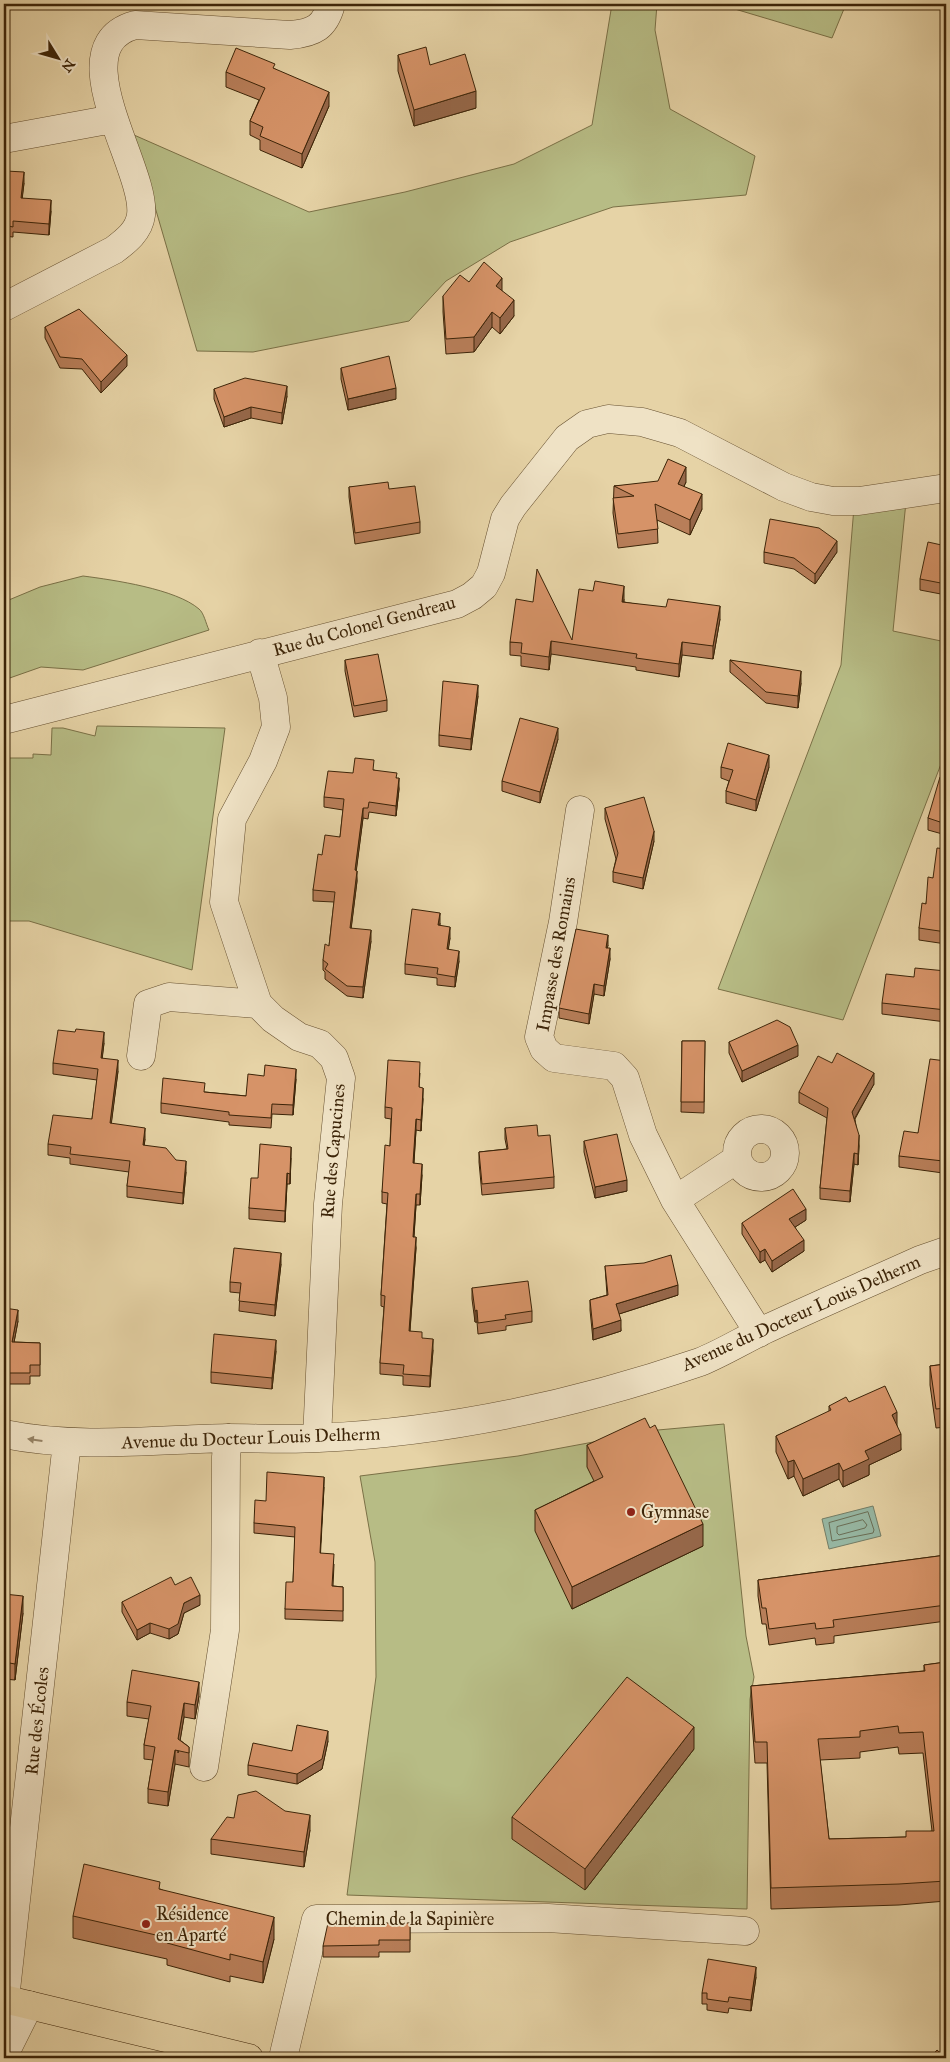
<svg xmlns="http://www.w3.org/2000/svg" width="950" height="2062" font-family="'IM FELL Great Primer',serif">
<rect width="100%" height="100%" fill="#e6d3a6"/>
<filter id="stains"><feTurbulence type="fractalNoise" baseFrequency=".004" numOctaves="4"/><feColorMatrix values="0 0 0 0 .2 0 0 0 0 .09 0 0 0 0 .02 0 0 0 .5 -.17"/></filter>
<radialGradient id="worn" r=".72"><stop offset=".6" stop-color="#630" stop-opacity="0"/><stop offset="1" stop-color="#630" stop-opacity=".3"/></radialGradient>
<!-- green -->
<path fill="#b7bc85" stroke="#7a7046" d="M612 4H657L655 30 670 109 755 156 746 195 613 207 510 242 446 281 409 321 253 352 197 351 134 135 309 212 405 192 514 164 592 125Z
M718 4H846L832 38Z
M907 492 893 631 946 642V751L843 1020 718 989 841 665 854 507Z
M83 576C114 580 176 589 199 609 204 613 206 624 209 630L83 670 41 667 4 680V602L40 587Z
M97 726 225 728 192 970 29 921H4V758H33V754L51 755 52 728H63L95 736Z
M724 1424 746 1636 754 1677 750 1699 747 1909 347 1895 376 1677 375 1562 360 1476 518 1456 658 1430Z"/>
<!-- water -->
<path fill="#97b8a4" stroke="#737d66" d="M873 1506 881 1536 829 1549 822 1519Z"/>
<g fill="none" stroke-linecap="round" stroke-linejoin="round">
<!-- shore -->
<path stroke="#6a6e56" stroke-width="1" d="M868 1512 874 1530 873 1533 832 1541 829 1523Z
M863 1520 867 1525 865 1528 839 1535 837 1533V1527Z"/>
<!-- minor casing -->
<g stroke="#665030" stroke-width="29">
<path id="minor" d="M4 139 113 119
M4 307 114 250C126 241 139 231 141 215 147 169 58 46 135 25L290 35C314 33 325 27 331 4
M260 653 273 698 276 727 263 761 232 819 224 902 258 1004 273 1019 299 1037 320 1044 334 1058 341 1078 328 1204 317 1438
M4 720 457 604 472 596 484 586 491 573 505 519 513 506 567 438 587 424 608 419 642 422 680 433 784 487 811 497 833 501H859L946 488
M580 810 563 922 539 1037 544 1049 554 1058 614 1066 625 1078 643 1135 675 1200 759 1333
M141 1056 148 1004 169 997 258 1004
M737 1153a24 24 0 1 1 48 0a24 24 0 1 1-48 0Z
M675 1200 737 1159
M4 1434C78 1449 152 1440 227 1438 257 1438 288 1440 318 1438 447 1432 577 1404 700 1362 720 1354 740 1342 760 1332 813 1307 867 1284 920 1260L946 1251
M204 1767 225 1630 226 1457 228 1438
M5 1999 67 1442
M283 2058 316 1919 548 1918 745 1931"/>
</g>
<!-- tertiary casing -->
<g stroke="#665030" stroke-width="29">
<path id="tertiary" d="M4 2055 29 2005"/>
</g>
<!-- primary casing -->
<g stroke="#3c2408" stroke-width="29">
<path id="primary" d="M4 1999 249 2058"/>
</g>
<!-- minor -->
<use href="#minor" stroke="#efe2c5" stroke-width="28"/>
<!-- tertiary -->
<use href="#tertiary" stroke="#efe2c5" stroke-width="28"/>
<!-- primary -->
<use href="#primary" stroke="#e6d3a6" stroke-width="28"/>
</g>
<!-- wall -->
<path fill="#b87e59" stroke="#3c2408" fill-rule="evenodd" d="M398 55 430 65 476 108 414 126 398 71Z
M275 69 329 106 302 168 260 150V140L250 135V121L259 100 226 87V72Z
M4 174 24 183 22 198 51 211 49 235 13 232V237L4 236Z
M469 282 502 291 514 316 500 334 492 327 474 352 446 354 443 312V296Z
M45 327 127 366 101 393 82 369 60 368 45 338Z
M341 368 396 399 348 410 341 379Z
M214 389 287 396 282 424 251 418 224 427 214 399Z
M686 482 684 486 702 509 690 535 657 520 658 543 618 548 613 513 614 486Z
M349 487 389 489 420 522V533L355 544 349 497Z
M946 546V595L920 590V579Z
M764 552H837L815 584 794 569 764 563Z
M624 599V602L720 619 713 659 682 655 679 677 636 670V667L551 654 549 670 521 666V656L510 655V642L572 640Z
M345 660 387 700V711L354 717 345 671Z
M730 660 801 683 798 708 766 703 730 672Z
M478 696 471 750 439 746V735Z
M558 739 540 803 502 791V781Z
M721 767H769L756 811 726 803V791L729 781 721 778Z
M374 770 397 778 399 789 396 816 369 812 368 819 363 818 356 871 357 881 351 928 371 941 363 998 347 996 325 979V972L323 970V960L329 946 334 902 313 901V890L322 855 340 837 343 810 324 807V797L353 773Z
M946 779V835L928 830V818Z
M605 808 654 841 643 889 613 882V872L616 859 605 819Z
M946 849V944L919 940V928L933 878Z
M440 923V926L450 938 448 949 459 961 455 987 437 985V978L405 974V964Z
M608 945 607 948 610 959 604 996 594 994 589 1024 559 1018V1008Z
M946 971V1022L882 1014V1003L914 977Z
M682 1041H705L704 1113 681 1112Z
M729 1042 798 1056 742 1082 729 1053Z
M104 1043 102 1058 118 1071 111 1124 145 1139 144 1145 186 1172 183 1204 127 1197V1186L129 1172 70 1164V1158L48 1155V1144L92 1119 97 1080 53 1074V1063Z
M946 1061 943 1173 899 1167V1156L918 1133Z
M832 1063 874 1084 855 1119 859 1146 858 1165 854 1164 850 1202 820 1199V1188L827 1118 799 1103V1092Z
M420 1073 419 1087 423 1099 421 1131 416 1130 414 1163 422 1175 420 1205H416L414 1237 416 1248 410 1331 422 1338 433 1350 430 1387 403 1385V1376L380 1374V1363L384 1307 381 1306V1295L387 1204 382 1203V1192L390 1146 391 1119 385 1118V1107Z
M296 1079 293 1115 272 1114 271 1128 229 1125V1122L161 1113V1103L205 1092 246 1096Z
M505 1128 538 1136 554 1177V1188L482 1195 479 1162V1152L507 1149 505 1139Z
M584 1141 627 1191 595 1198 584 1152Z
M291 1158 290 1184H287L285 1222 249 1219V1208L258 1178Z
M806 1220 795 1227 804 1251 772 1272 765 1260 760 1263 742 1234V1223Z
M281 1264 275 1316 239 1311 240 1293 230 1292V1282Z
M605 1266 678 1295 619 1314 621 1331 593 1340 590 1310V1300L607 1295Z
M472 1288 532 1311V1322L506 1326V1330L478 1334 477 1322H475L472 1299Z
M4 1308 18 1321 14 1342 40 1343V1376H30V1384H4Z
M276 1351 272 1389 211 1383V1372Z
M946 1364V1427L936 1428 930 1385V1366Z
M849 1402 897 1426 901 1450 869 1465V1475L843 1487 839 1479 803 1496 794 1476 788 1479 776 1452V1436L829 1412V1406Z
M587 1445 703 1546 572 1609 535 1531V1510L594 1481 587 1467Z
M324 1487 320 1553 334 1564 333 1586 343 1587V1621L285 1619V1609L293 1582 295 1537 254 1533V1523L266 1501Z
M946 1555V1621L834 1636V1643L816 1645 815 1638 769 1645 766 1624H762L758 1596V1580Z
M175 1585 200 1605 184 1613 178 1634 169 1639 150 1633 137 1640 122 1612V1602Z
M4 1594 23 1613 15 1680 4 1679Z
M946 1662V1901L899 1905 771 1909 767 1763H755L751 1707V1686L924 1671V1665ZM898 1747 899 1754 923 1753 932 1831 906 1837 829 1839 820 1760 860 1758V1752Z
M199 1696 195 1719 184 1717 180 1740 189 1747V1767L175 1764 168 1806 148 1803V1789L153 1760 144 1759V1745L149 1719 127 1716V1702Z
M328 1741 322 1769 297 1784 248 1775V1765L292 1751Z
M694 1749 585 1890 512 1839V1817Z
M310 1830 304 1867 211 1854V1839Z
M160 1889 274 1939 263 1983 230 1976V1982L167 1965V1959L73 1938V1916Z
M410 1923V1952H379V1957H323V1946Z
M756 1977 751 2011 729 2008 728 2013 707 2010V2004H702V1993Z"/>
<!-- shaded-wall -->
<path fill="#966749" stroke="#3c2408" d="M476 91V108L414 126V110Z
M329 92V106L302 168V154Z
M24 172V183L21 209V198Z
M51 200V211L49 235V224Z
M502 278V294L496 286Z
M514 300V316L500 334V318Z
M492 312V327L474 352V337Z
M127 355V366L101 393V382Z
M287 386V396L282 424V413Z
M396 388V399L348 410V399Z
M251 407V418L224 427V417Z
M686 467V482L678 499V484Z
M702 494V509L690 535V520Z
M837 541V552L815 584V574Z
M624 586V599L622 614V602Z
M720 606V619L713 659V646Z
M551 641V654L549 670V657Z
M682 642V655L679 677V664Z
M801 671V683L798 708V696Z
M478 685V696L471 750V739Z
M558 728V739L540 803V792Z
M769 755V767L756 811V800Z
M399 778V789L396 816V806Z
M363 808V818L355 881V870Z
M654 831V841L643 889V878Z
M357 871V881L350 938V928Z
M440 913V923L438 936V925Z
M450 927V938L447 959V949Z
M371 930V941L363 998V987Z
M608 935V945L606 958V948Z
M610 948V959L604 996V986Z
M459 951V961L455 987V977Z
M594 984V994L589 1024V1014Z
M104 1032V1043L101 1069V1058Z
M798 1045V1056L742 1082V1071Z
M118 1060V1071L110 1134V1123Z
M296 1069V1079L293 1115V1105Z
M874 1073V1084L852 1123V1112Z
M423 1088V1099L421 1131V1120Z
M416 1119V1130L413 1174V1163Z
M145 1128V1139L143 1156V1145Z
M859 1135V1146L858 1165V1154Z
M946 1139V1150L943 1173V1161Z
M291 1147V1158L290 1184V1174Z
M854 1153V1164L850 1202V1191Z
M186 1161V1172L183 1204V1193Z
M422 1164V1175L420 1205V1194Z
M287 1173V1184L285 1222V1211Z
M627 1180V1191L595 1198V1187Z
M416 1194V1205L413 1248V1237Z
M806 1209V1220L789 1231V1219Z
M416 1237V1248L409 1342V1331Z
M804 1240V1251L772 1272V1261Z
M765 1249V1260L760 1263V1252Z
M281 1253V1264L275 1316V1305Z
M678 1285V1295L616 1315V1304Z
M18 1310V1321L12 1353V1342Z
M477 1310V1322H475V1311Z
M621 1320V1331L593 1340V1329Z
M433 1339V1350L430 1387V1376Z
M276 1340V1351L272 1389V1378Z
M897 1412V1428L892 1415Z
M901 1434V1450L869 1465V1475L843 1487V1471L865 1451Z
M794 1460V1476L788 1479V1462Z
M839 1463V1479L803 1496V1479Z
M324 1477V1487L320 1563V1553Z
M703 1524V1546L572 1609V1587Z
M200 1595V1605L184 1613 178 1634 169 1639V1629L184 1603Z
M23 1596V1613L15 1680V1664Z
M150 1623V1633L137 1640V1630Z
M199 1682V1696L195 1719V1705Z
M184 1703V1717L178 1753V1739Z
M8 1727V1747L4 1774V1753Z
M694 1727V1749L585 1890V1869Z
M328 1731V1741L322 1769 297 1784V1774Z
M175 1750V1764L168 1806V1792Z
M310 1815V1830L304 1867V1852Z
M274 1917V1939L263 1983V1962Z
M756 1967V1977L751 2011V2000Z"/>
<!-- building -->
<path fill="#d69368" stroke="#3c2408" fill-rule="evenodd" d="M426 47 430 65 465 54 476 91 414 110 398 55Z
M236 48 275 64 273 68 329 92 302 154 260 136 263 127 250 121 265 88 226 72Z
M6 171 24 172 21 198 51 200 49 224 13 221V227L4 225V174H6Z
M484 262 502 278 496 286 514 300 500 318 492 312 474 337 446 339 443 296 460 275 469 282Z
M79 309 127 355 101 382 82 359 60 357 45 327Z
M389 356 396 388 348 399 341 368Z
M245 378 287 386 282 413 251 407 224 417 214 389Z
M668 459 686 467 678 484 702 494 690 520 655 504 658 529 618 534 613 498 634 496 614 486 658 481Z
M388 482 389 489 415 486 420 522 355 533 349 487Z
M770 519 819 528 837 541 815 574 794 558 764 552Z
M928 542 946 546V584L920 579Z
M537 569 572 640 579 589 593 591 595 581 624 586 622 602 666 607 668 599 720 606 713 646 682 642 679 664 636 658 637 654 551 641 549 657 521 653 522 643 510 642 516 599 533 602Z
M378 654 387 700 354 706 345 660Z
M730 660 801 671 798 696 766 692Z
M443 681 478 685 471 739 439 735Z
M520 718 558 728 540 792 502 781Z
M728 743 769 755 756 800 726 791 733 770 721 767Z
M355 758 374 760 373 770 397 773 396 778H399L396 806 369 802 368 808H363L355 870 357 871 350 928 371 930 363 987 347 986 325 969 328 964 323 960 325 944 329 946 335 892 313 890 318 854 322 855 325 835 340 837 344 799 324 797 328 771 353 773Z
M940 777 946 779V824L928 818Z
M644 797 654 831 643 878 613 872 618 853 605 808Z
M937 848 946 849V932L919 928 922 903 926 904 928 877 933 878Z
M412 909 440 913 438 925 450 927 447 949 459 951 455 977 437 974 438 968 405 964Z
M576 929 608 935 606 948H610L604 986 594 984 589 1014 559 1008Z
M915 968 946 971V1010L882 1003 886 974 914 977Z
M777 1020 790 1027 798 1045 742 1071 729 1042Z
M76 1029 104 1032 101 1058 118 1060 110 1123 145 1128 143 1145 166 1148 176 1160 186 1161 183 1193 127 1186 130 1161 70 1154 71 1147 48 1144 53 1115 92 1119 98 1069 53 1063 58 1030 75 1032Z
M682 1041H705L704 1102H681Z
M837 1053 874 1073 852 1112 859 1135 858 1154 854 1153 850 1191 820 1188 828 1108 799 1092 818 1056 832 1063Z
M930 1059 946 1061V1139L943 1161 899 1156 904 1131 918 1133Z
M388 1060 420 1062 419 1087 423 1088 422 1108 421 1120 416 1119 413 1163 422 1164 420 1194H416L413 1237H416L409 1331 422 1332V1338L433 1339 430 1376 403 1374 404 1365 380 1363 385 1296 381 1295 388 1193 382 1192 385 1145 390 1146 392 1108 385 1107Z
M265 1065 296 1069 293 1105 272 1104 271 1118 229 1115V1112L161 1103 163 1078 205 1083 204 1092 246 1096 248 1074 264 1076Z
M537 1125 538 1136 550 1135 554 1177 482 1184 479 1152 508 1149 505 1128Z
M617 1134 627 1180 595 1187 584 1141Z
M260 1144 291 1147 290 1174 287 1173 285 1211 249 1208 251 1178H258Z
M793 1189 806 1209 789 1219 804 1240 772 1261 765 1249 760 1252 742 1223Z
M234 1248 281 1253 275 1305 239 1301 241 1283 230 1282Z
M671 1255 678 1285 616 1304 621 1320 593 1329 590 1300 608 1295 605 1266 644 1263Z
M528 1281 532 1311 505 1315 506 1319 478 1323 477 1310 475 1311 472 1288Z
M4 1308 18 1310 12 1342 40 1343V1365H30V1373H4Z
M214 1334 276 1340 272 1378 211 1372Z
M946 1364V1408L936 1409 930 1366Z
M885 1386 897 1412 892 1415 901 1434 865 1451 869 1459 843 1471 839 1463 803 1479 794 1460 788 1462 776 1436 831 1410 829 1406 846 1397 849 1402Z
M645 1418 650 1428 655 1425 703 1524 572 1587 535 1510 603 1477 587 1445Z
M267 1472 324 1477 320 1553 334 1554 332 1586 343 1587V1611L285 1609 286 1582H293L295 1527 254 1523 255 1500 266 1501Z
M946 1555V1605L833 1620 834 1627 816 1629 815 1623 769 1629 766 1608H762L758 1580Z
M171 1577 175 1585 191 1577 200 1595 184 1603 178 1624 169 1629 150 1623 137 1630 122 1602Z
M4 1594 23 1596 15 1664 4 1662Z
M946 1662V1881L899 1884 771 1888 767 1742H755L751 1686 925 1671 924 1665ZM898 1726 899 1733 923 1732 934 1831H906V1837L829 1839 818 1739 860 1737V1731Z
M132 1670 199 1682 195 1705 184 1703 178 1739 189 1747V1753L175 1750 168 1792 148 1789 155 1747 144 1745 151 1706 127 1702Z
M627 1677 694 1727 585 1869 512 1817Z
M297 1725 328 1731 322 1759 297 1774 248 1765 253 1743 292 1751Z
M4 1727H8L4 1753Z
M256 1791 285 1811 310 1815 304 1852 211 1839 227 1817 234 1818 238 1795Z
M84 1864 160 1882 159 1889 274 1917 263 1962 230 1954V1960L167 1943 169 1938 73 1916Z
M328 1923H410V1940H379V1945L323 1946Z
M708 1959 756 1967 751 2000 729 1997 728 2002 707 1999V1993H702Z
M937 2050 946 2058H930Z
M906 2054 911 2058H906Z"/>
<!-- one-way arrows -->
<defs><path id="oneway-solid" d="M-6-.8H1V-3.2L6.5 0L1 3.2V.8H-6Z" transform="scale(1.25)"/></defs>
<use fill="#968366" href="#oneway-solid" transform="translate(35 1440) rotate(-172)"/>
<!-- markers -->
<g fill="#8f2418" stroke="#efe2c5" stroke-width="2">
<circle cx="631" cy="1512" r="5"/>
<circle cx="146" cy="1924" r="5"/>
</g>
<g text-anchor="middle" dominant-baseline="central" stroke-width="4" stroke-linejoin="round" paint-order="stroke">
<!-- street labels -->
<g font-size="18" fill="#3c2408" stroke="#efe2c5">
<text transform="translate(364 626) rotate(-15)">Rue du Colonel Gendreau</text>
<text transform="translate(556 954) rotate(-80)">Impasse des Romains</text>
<text transform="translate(333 1151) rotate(-85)">Rue des Capucines</text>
<text transform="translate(801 1313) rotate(-24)">Avenue du Docteur Louis Delherm</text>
<text transform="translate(251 1438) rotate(-2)">Avenue du Docteur Louis Delherm</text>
<text transform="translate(37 1721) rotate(-84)">Rue des Écoles</text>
<text x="410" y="1919">Chemin de la Sapinière</text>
</g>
<!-- poi labels -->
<g font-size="18" fill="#3c2408" stroke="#efe2c5" text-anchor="start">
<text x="641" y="1512">Gymnase</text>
<text x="156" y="1914">Résidence<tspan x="156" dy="21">en Aparté</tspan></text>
</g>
</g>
<!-- margin -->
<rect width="950" height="2062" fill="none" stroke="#e6d3a6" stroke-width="20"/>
<rect x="5" y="5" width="940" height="2052" fill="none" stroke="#3c2408" stroke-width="2.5"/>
<rect x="10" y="10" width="930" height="2042" fill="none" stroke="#3c2408"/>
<!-- north arrow -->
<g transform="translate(58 58) rotate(127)" stroke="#efe2c5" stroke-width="4" paint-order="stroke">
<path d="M0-4L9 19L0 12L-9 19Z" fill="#3c2408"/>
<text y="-8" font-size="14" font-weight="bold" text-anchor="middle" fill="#3c2408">N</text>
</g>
<rect width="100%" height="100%" filter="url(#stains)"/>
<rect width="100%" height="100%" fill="url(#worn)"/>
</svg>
